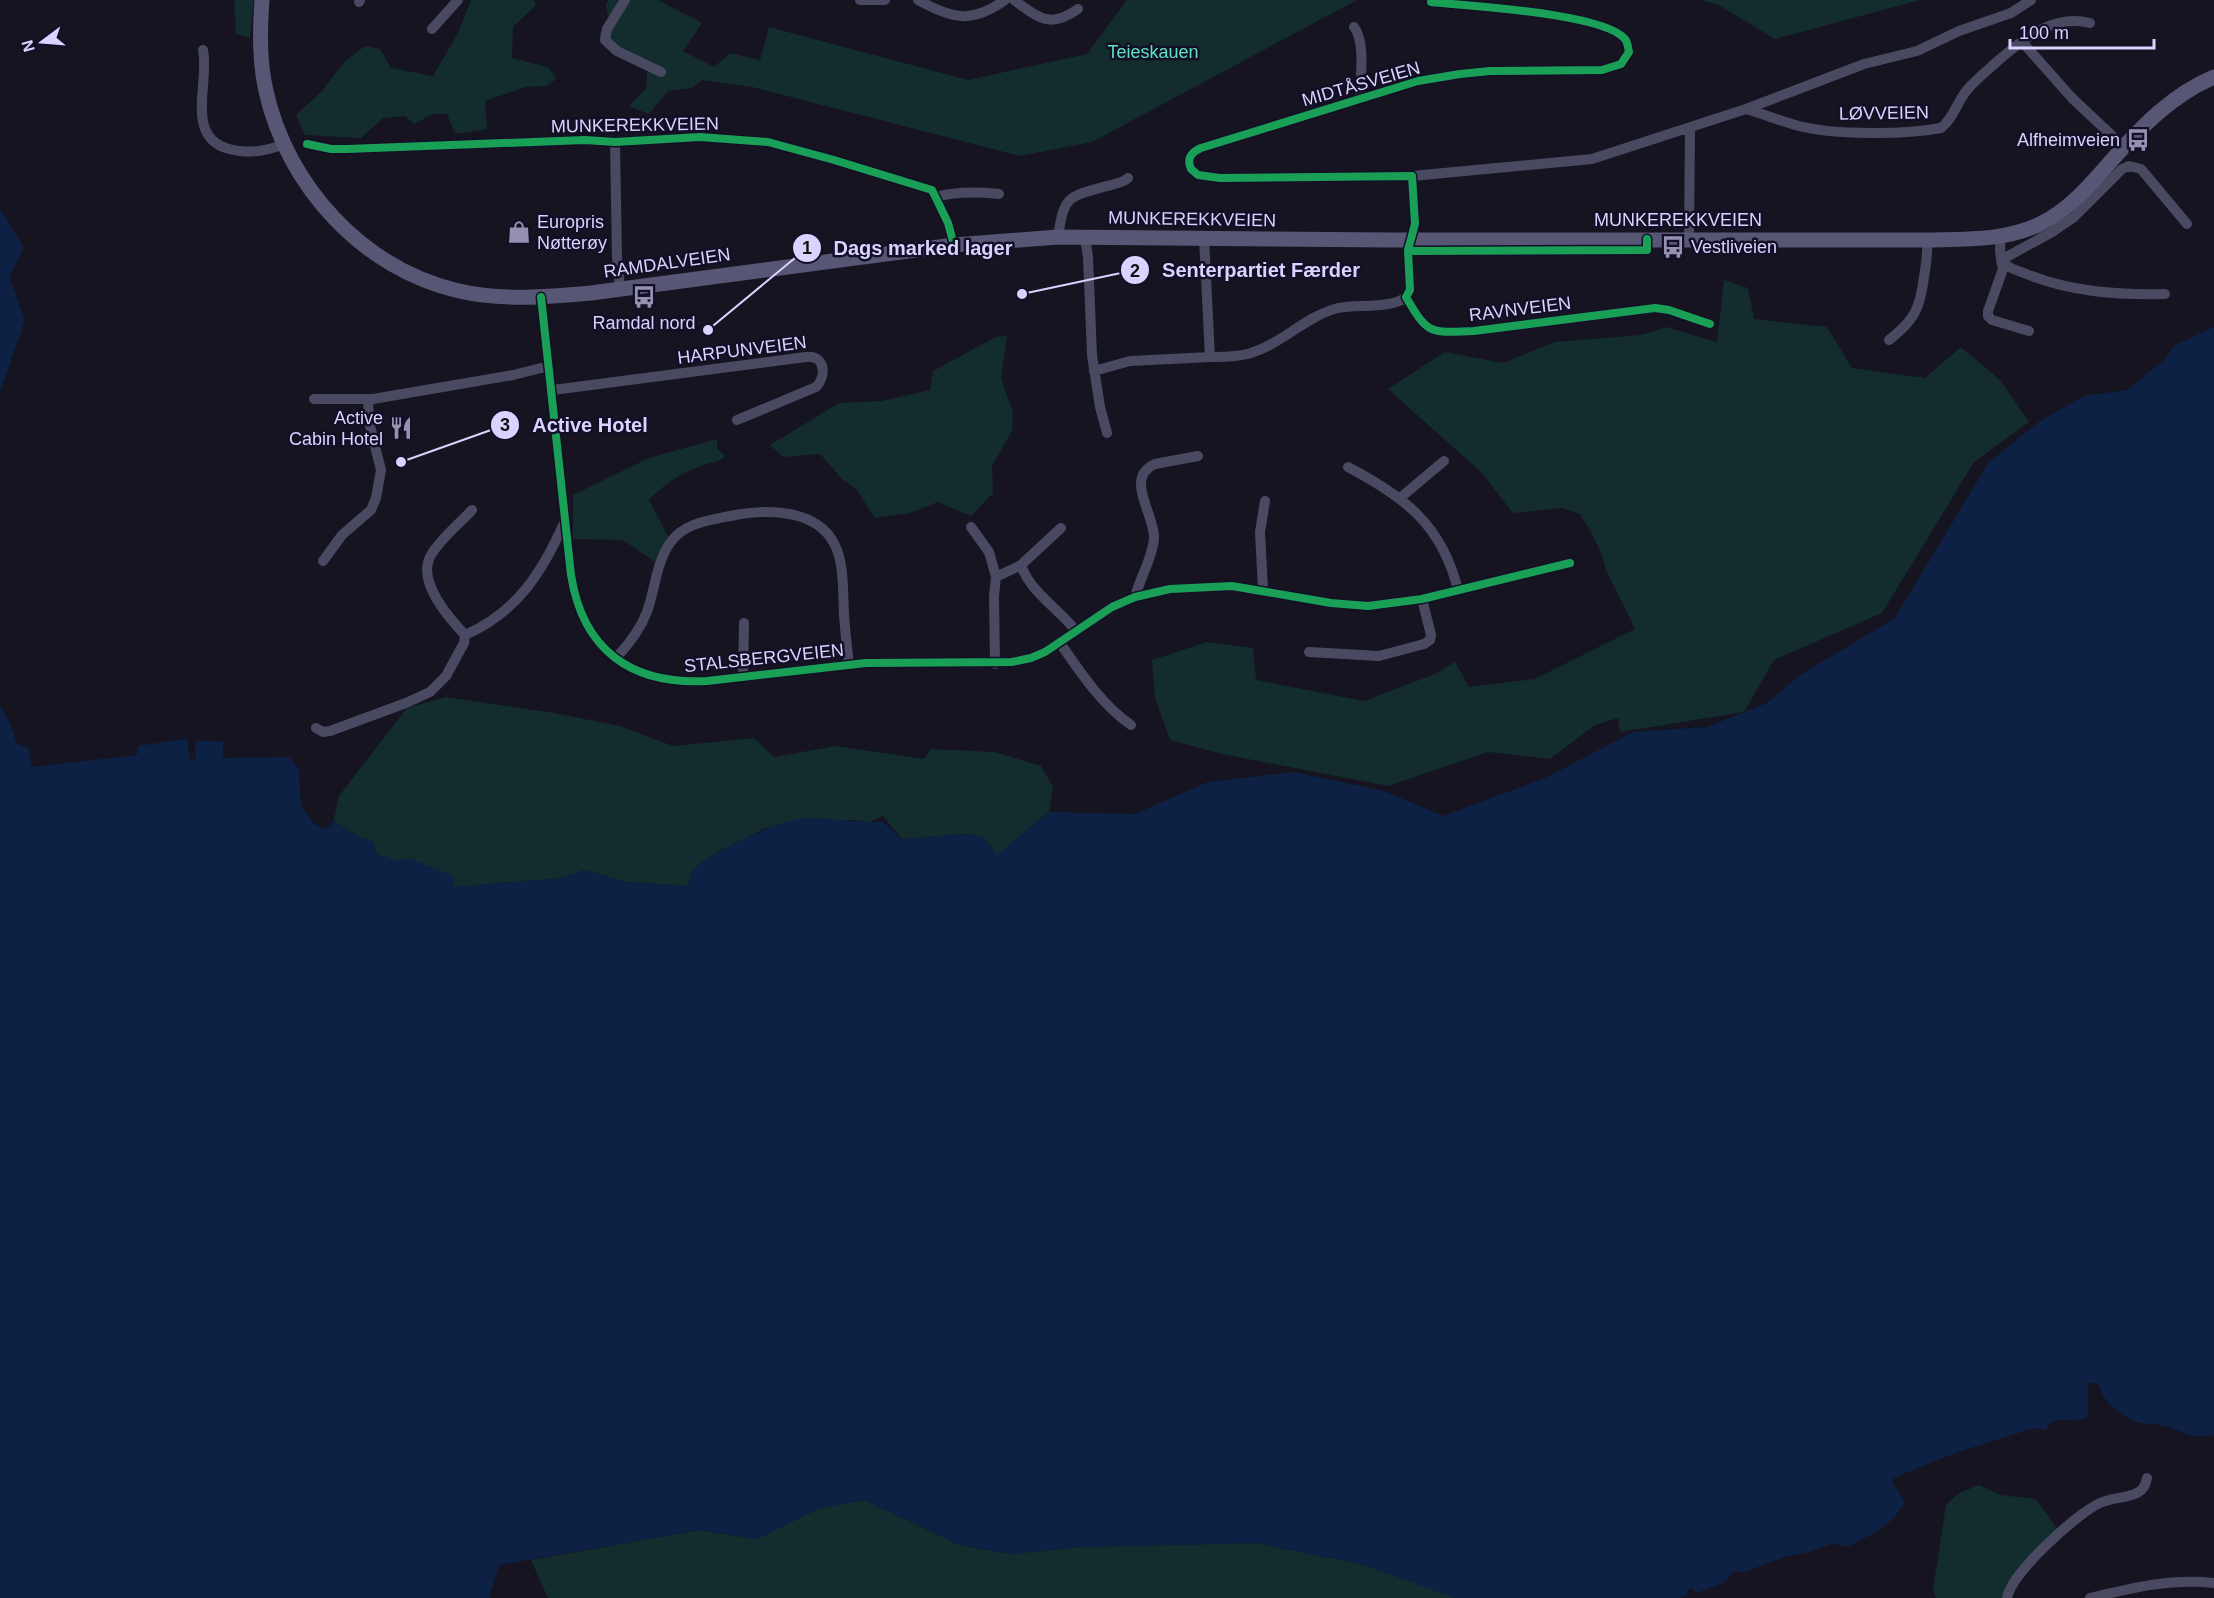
<svg xmlns="http://www.w3.org/2000/svg" width="2214" height="1598" font-family="Helvetica,sans-serif">
<rect width="100%" height="100%" fill="#161421"/>
<!-- green -->
<path fill="#132c2d" d="M234 0H254L250 38 236 34Z
M471 0H534L536 5 513 27 512 58 548 67 556 79 547 86 525 87 485 101 487 129 455 134 447 114H433L414 124 405 116 383 118 361 138 305 135 296 115 321 92 344 62 365 46 380 49 391 68 433 76 458 33Z
M609 0H658L702 23 683 51 714 67 730 53 760 60 769 27 968 80 1087 54 1127 0H1357L1092 142 1020 156 752 87 702 80 692 88 668 91 649 114 628 106 646 89 648 62 599 35 609 21 606 4Z
M1700 0H1920L1775 39 1717 4Z
M1724 280 1748 288 1754 319 1827 327 1852 368 1925 378 1961 347 2001 381 2029 422 1974 462 1882 613 1774 660 1744 712 1620 732 1618 718 1595 725 1550 759 1488 752 1388 786 1222 754 1170 740 1155 698 1152 660 1207 642 1253 648 1256 680 1364 701 1435 674 1455 662 1469 687 1535 679 1635 629 1606 570C1602 550 1590 531 1580 514L1562 508 1513 513 1481 472 1388 389 1445 352 1503 363 1555 342 1641 335 1666 327 1717 342Z
M1007 336 1001 379 1013 412 1012 431 992 466 993 493 971 516 938 502 910 513 875 518 856 489 843 480 820 454 783 457 770 445 839 403 882 401 930 390 933 371 996 337Z
M717 439V449L725 456C718 463 712 462 703 465 683 473 663 484 649 500L668 536 655 562 623 540 573 539V495L649 458Z
M446 697 554 713 620 726 673 746 754 738 774 757 836 746 924 759 931 749 995 752 1041 766 1053 787 1049 812 997 855 984 838 966 834 902 839 883 816 868 823 854 820 832 821 763 829 731 847 720 850 693 870 688 886 627 882 584 870 562 878 454 887 397 861 377 854 373 842 357 836 334 821 338 797 407 708Z
M1979 1485 2000 1495 2036 1499 2059 1531 2004 1598H1936L1933 1589 1946 1505 1959 1493Z
M865 1500 959 1545 1011 1554 1081 1547 1256 1543 1361 1564 1457 1598H548L531 1560 699 1530 757 1539 820 1508Z"/>
<!-- water -->
<path fill="#0d2144" d="M0 209 24 248 9 277 25 320 0 392Z
M2214 327V1435C2192 1441 2180 1429 2160 1425 2153 1423 2147 1425 2141 1423 2120 1416 2104 1404 2098 1383H2088V1415L2084 1419 2053 1421 2045 1430 2039 1428 2028 1430 1958 1452 1896 1477 1892 1481 1905 1502C1890 1528 1872 1534 1847 1547L1833 1543 1808 1552 1781 1558 1745 1572 1734 1571 1724 1583 1696 1593 1692 1588 1687 1590V1595L1680 1598H1456L1361 1564 1256 1543 1081 1547 1011 1554 959 1545 865 1500 820 1508 757 1539 699 1530 499 1565 489 1598H0V706L8 719 17 744 29 748 32 767 137 755 138 746 183 739H188L189 759H196L195 741H223V758L289 757 299 770 301 806 314 824 326 829 334 821 357 836 373 842 377 854 397 861 409 858 454 877V887L561 878 584 870 627 882 688 886C690 881 690 873 694 869 707 853 783 819 805 818 831 818 857 823 883 822L902 839 966 834 984 838 997 855 1049 812 1135 814 1208 782 1294 772 1384 791 1443 816 1547 777 1633 732 1707 727 1767 703 1800 675 1895 618 1989 462 2040 421 2084 396 2127 390 2163 361 2175 345Z"/>
<g fill="none" stroke-linecap="round" stroke-linejoin="round">
<!-- minor -->
<path stroke="#4a4962" stroke-width="10" d="M625 0 607 29 605 40 617 51 661 72
M860 0H885
M918 0C952 19 972 24 1005 0
M1014 0C1039 18 1050 29 1078 9
M359 2 360 0
M1431 2C1468 6 1604 13 1625 39 1628 43 1628 48 1629 52L1621 64 1602 70 1490 71 1460 74 1418 81 1201 148C1192 152 1186 158 1191 169L1198 175 1220 178 1412 176 1415 224 1408 250 1410 290 1406 297C1429 337 1431 332 1474 331L1655 308 1669 310 1710 324
M1354 27C1366 42 1360 79 1360 99
M432 29 458 0
M2024 44 2072 98 2124 147
M203 50C210 82 184 137 229 149 247 154 267 151 284 144
M1746 109C1763 114 1781 121 1799 126 1834 135 1904 135 1941 128 1953 119 1957 102 1967 90 1976 79 1989 69 2000 59 2026 37 2054 14 2090 23
M615 142 617 258 620 289
M307 144 331 149H347L585 140 615 142 700 137 768 142 834 160 932 190 948 223 954 245
M1412 176 1592 159 1746 109 1864 64 1917 51 1959 31 2011 13 2031 0
M937 197C957 191 979 192 999 194
M2000 236C2001 244 1998 257 2004 263 2008 268 2018 271 2024 273 2069 292 2117 295 2165 294
M1058 237C1064 196 1067 197 1107 186 1115 184 1123 183 1128 178
M1085 237 1088 257 1092 355 1100 407 1107 433
M1204 237 1210 357C1223 357 1239 357 1251 353 1283 343 1306 316 1338 308 1357 304 1392 309 1406 297
M1689 239 1690 128
M541 297 571 575C583 651 632 685 707 681L866 663 1012 662 1031 658 1045 652 1112 607 1135 597 1170 589 1232 586 1331 603 1368 606 1422 599 1570 563
M2029 331 1992 320 1988 316V311L2003 269 2001 260 2052 232 2074 217 2122 169 2129 166 2141 169 2187 224
M1889 340C1915 320 1920 308 1924 277 1926 265 1928 252 1927 240
M1094 371 1130 361 1210 357
M553 390 806 357C825 355 827 375 816 387L737 420
M314 399H373L513 375 549 366
M1348 467C1405 497 1442 525 1458 590
M1400 498 1444 461
M472 510C459 524 441 538 431 555 416 581 448 617 465 635 516 613 542 573 564 523
M971 527 989 552 996 577 994 596 995 664
M323 561 342 535 371 510 376 498 381 470 369 422 368 399
M1021 565C1030 592 1059 609 1076 631
M996 577 1021 565 1061 528
M1263 590 1260 532 1265 501
M1135 597C1140 578 1152 559 1154 539 1156 516 1123 478 1155 464L1198 456
M1060 643C1080 672 1102 705 1131 725
M1309 652 1379 656 1424 644 1430 640 1431 635 1422 599
M616 658C629 644 640 630 647 612 655 590 656 563 670 543 684 522 712 520 735 515 757 511 777 510 798 516 847 530 842 573 844 614 845 631 847 648 849 664
M743 677 744 623
M316 728 323 732 330 731 406 703 430 692 446 676 464 643 465 635
M2007 1598C2012 1572 2073 1518 2096 1505 2109 1497 2125 1499 2137 1493 2143 1490 2146 1485 2147 1478
M2090 1598C2131 1588 2172 1578 2214 1583"/>
<!-- secondary -->
<path stroke="#575674" stroke-width="15" d="M262 0C260 30 259 61 266 91 287 186 363 269 459 291 503 301 547 297 591 293L954 245 1058 237 1391 240H1927C1965 239 2005 241 2040 224 2069 210 2091 184 2112 160 2142 126 2172 95 2214 77"/>
<!-- cycleway casing -->
<g stroke="#130f26" stroke-width="11">
<path id="cycleway" d="M1431 2C1468 6 1604 13 1625 39 1628 43 1628 48 1629 52L1621 64 1602 70 1490 71 1460 74 1418 81 1201 148C1192 152 1186 158 1191 169L1198 175 1220 178 1412 176 1415 224 1408 250 1410 290 1406 297C1429 337 1431 332 1474 331L1655 308 1669 310 1710 324
M307 144 331 149H347L585 140 615 142 700 137 768 142 834 160 932 190 948 223 954 245
M1413 251 1647 250V239
M541 297 571 575C583 651 632 685 707 681L866 663 1012 662 1031 658 1045 652 1112 607 1135 597 1170 589 1232 586 1331 603 1368 606 1422 599 1570 563"/>
</g>
<!-- cycleway -->
<use href="#cycleway" stroke="#1a9f57" stroke-width="8"/>
</g>
<!-- icons -->
<defs>
<g id="bus-bare" transform="scale(1.8)"><path d="M-5-6H5V4H4V6H2V4H-2V6H-4V4H-5ZM-3.5-4V0h7V-4ZM-3.5 1.2v1.5H-2V1.2ZM2 1.2v1.5H3.5V1.2Z" fill="#9591b1" stroke="#130f26" stroke-width="2.5" paint-order="stroke"/></g>
<g id="shop-bare" transform="scale(1.8)"><path d="M-5-2.5h2.3a2.7 3.5 0 0 1 5.4 0H5L5.5 6h-11ZM-1.5-2.5h3a1.5 2.3 0 0 0-3 0Z" fill="#9591b1" stroke="#130f26" stroke-width="2.5" paint-order="stroke"/></g>
<g id="restaurant-bare" transform="scale(1.8)"><path d="M-5-6h1v4h1v-4h1v4h1v-4h1v5L-1.5 .5V6h-2V.5L-5-1ZM5-6V6H3V1.5H1.5Q1.5-4 5-6Z" fill="#9591b1" stroke="#130f26" stroke-width="2.5" paint-order="stroke"/></g>
</defs>
<g fill-rule="evenodd">
<use href="#bus-bare" x="2138" y="140"/>
<use href="#shop-bare" x="519" y="232"/>
<use href="#bus-bare" x="1673" y="247"/>
<use href="#bus-bare" x="644" y="297"/>
<use href="#restaurant-bare" x="401" y="428"/>
</g>
<g text-anchor="middle" dominant-baseline="central" stroke-width="5" stroke-linejoin="round" paint-order="stroke">
<!-- park labels -->
<g font-size="18" fill="#5fe0c0" stroke="#130f26">
<text x="1153" y="52">Teieskauen</text>
</g>
<!-- street labels -->
<g font-size="18" fill="#d9d4ff" stroke="#130f26">
<text transform="translate(1361 84) rotate(-16)">MIDTÅSVEIEN</text>
<text transform="translate(1884 113) rotate(-1)">LØVVEIEN</text>
<text transform="translate(635 125) rotate(-1)">MUNKEREKKVEIEN</text>
<text transform="translate(1192 219) rotate(1)">MUNKEREKKVEIEN</text>
<text x="1678" y="220">MUNKEREKKVEIEN</text>
<text transform="translate(667 263) rotate(-8)">RAMDALVEIEN</text>
<text transform="translate(1520 309) rotate(-7)">RAVNVEIEN</text>
<text transform="translate(742 350) rotate(-7)">HARPUNVEIEN</text>
<text transform="translate(764 658) rotate(-6)">STALSBERGVEIEN</text>
</g>
<!-- poi labels -->
<g font-size="18" fill="#d9d4ff" stroke="#130f26" text-anchor="end">
<text x="2120" y="140">Alfheimveien</text>
<text x="537" y="222" text-anchor="start">Europris<tspan x="537" dy="21">Nøtterøy</tspan></text>
<text x="1691" y="247" text-anchor="start">Vestliveien</text>
<text x="644" y="323" text-anchor="middle">Ramdal nord</text>
<text x="383" y="418">Active<tspan x="383" dy="21">Cabin Hotel</tspan></text>
</g>
</g>
<!-- callouts -->
<path fill="none" stroke="#d9d4ff" stroke-width="2" d="M708 330L807 248M1022 294L1135 270M401 462L505 425"/>
<g fill="#d9d4ff" stroke="#130f26" stroke-width="2">
<circle cx="708" cy="330" r="6"/>
<circle cx="1022" cy="294" r="6"/>
<circle cx="401" cy="462" r="6"/>
<circle cx="807" cy="248" r="15"/>
<circle cx="1135" cy="270" r="15"/>
<circle cx="505" cy="425" r="15"/>
</g>
<g font-size="18" text-anchor="middle" font-weight="bold" fill="#111">
<text x="807" y="254">1</text>
<text x="1135" y="277">2</text>
<text x="505" y="431">3</text>
</g>
<g font-size="20" text-anchor="middle" font-weight="bold" fill="#d9d4ff" stroke="#130f26" stroke-width="5" stroke-linejoin="round" paint-order="stroke">
<text x="923" y="255">Dags marked lager</text>
<text x="1261" y="277">Senterpartiet Færder</text>
<text x="590" y="432">Active Hotel</text>
</g>
<!-- north arrow -->
<g transform="translate(42 42) rotate(254)" stroke="#130f26" stroke-width="4.5" paint-order="stroke">
<path d="M0-4.5L10 22L0 15L-10 22Z" fill="#d9d4ff"/>
<text y="-9" font-size="16" font-weight="bold" text-anchor="middle" fill="#d9d4ff">N</text>
</g>
<!-- scale -->
<path d="M2010 39v9h144v-9" fill="none" stroke="#d9d4ff" stroke-width="3"/>
<text x="2019" y="39" font-size="18" fill="#d9d4ff" stroke="#130f26" stroke-width="4.5" paint-order="stroke">100 m</text>
</svg>
